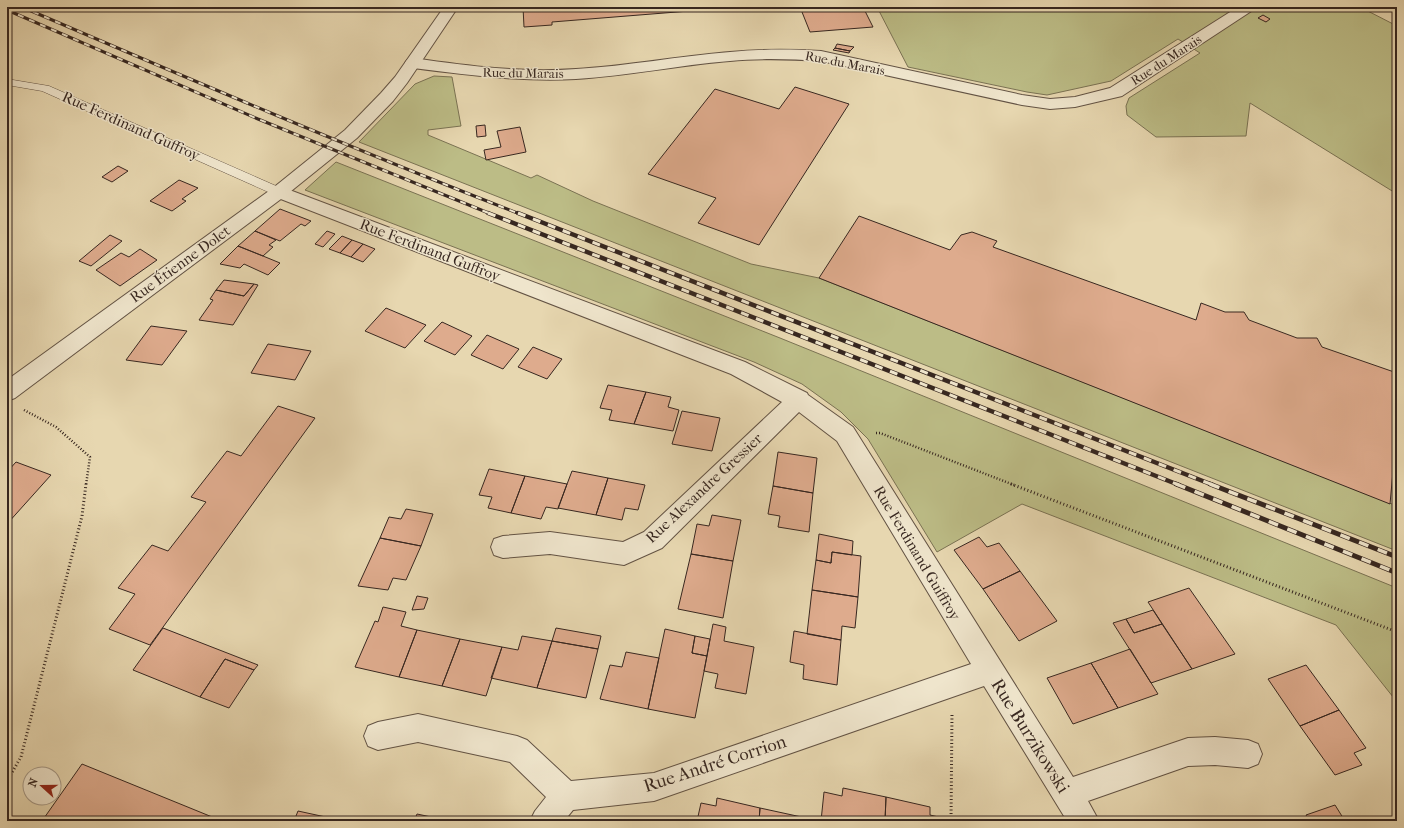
<svg xmlns="http://www.w3.org/2000/svg" width="1404" height="828" font-family="'IM FELL French Canon',serif">
<rect width="100%" height="100%" fill="#e7d7b0"/>
<filter id="stains"><feTurbulence type="fractalNoise" baseFrequency=".005" numOctaves="4"/><feColorMatrix values="0 0 0 0 .2 0 0 0 0 .09 0 0 0 0 .02 0 0 0 .5 -.17"/></filter>
<radialGradient id="worn" r=".72"><stop offset=".6" stop-color="#630" stop-opacity="0"/><stop offset="1" stop-color="#630" stop-opacity=".3"/></radialGradient>
<!-- green -->
<path fill="#bcbc86" stroke="#7a7253" d="M877 7H1360L1397 26V194L1250 103 1246 136 1156 137 1127 115 1126 106 1129 98 1200 53 1178 39 1111 81 1047 95 1027 92 908 67Z
M434 76 452 77 461 126 428 130V135L531 178 537 175 593 201 751 264 819 278 1397 506V551L359 142 415 84Z
M336 162 780 338 1397 588V702L1336 625 1022 504 937 552 868 439 841 412 802 384 754 362 305 190Z"/>
<!-- building -->
<path fill="#deab8d" stroke="#372720" d="M523 7H739L552 22V25L524 27Z
M800 7H863L873 27 810 32Z
M1263 15 1270 19 1266 22 1258 18Z
M837 44 854 47 850 51 835 48Z
M835 48 850 51 849 53 833 50Z
M795 87 849 104 759 245 698 223 716 198 648 174 715 89 779 109Z
M485 125 486 136 477 137 476 126Z
M520 127 526 152 486 160 484 150 501 147 497 131Z
M118 166 128 171 112 182 102 177Z
M179 180 198 188 182 199 186 201 172 211 150 201Z
M280 209 311 221 305 226 301 224 280 241 255 231Z
M859 216 950 250 961 235 972 232 997 241 993 247 1196 320 1201 303 1225 312H1244L1249 320 1297 338H1317L1322 347 1397 373V428L1390 504 819 278Z
M255 231 276 240 269 245 273 247 263 256 238 246Z
M327 231 335 234 323 247 315 244Z
M110 235 122 241 91 266 79 261Z
M342 236 352 240 340 253 329 249Z
M352 240 363 244 351 257 340 253Z
M363 244 375 249 363 262 351 257Z
M238 246 263 256 280 263 268 275 244 264 240 268 220 264Z
M140 249 157 260 120 286 96 270 121 253 129 257Z
M224 280 254 284 244 296 216 290Z
M254 284 258 285 233 325 199 320 213 300 210 299 216 290 244 296Z
M386 308 426 325 405 348 365 331Z
M442 322 472 336 455 355 424 341Z
M151 326 187 331 162 365 126 360Z
M487 335 519 349 503 369 471 355Z
M268 344 311 351 295 380 251 373Z
M533 347 562 359 547 379 518 367Z
M608 385 646 392 634 424 609 420 612 410 600 408Z
M646 392 671 397 668 407 679 410 673 431 634 424Z
M278 406 315 418 150 645 109 629 135 594 118 588 152 545 168 551 206 502 191 497 227 451 241 456Z
M682 411 720 418 712 451 672 444Z
M778 452 817 458 813 493 773 486Z
M16 462 51 475 7 524V472Z
M489 469 525 476 511 513 488 508 492 497 479 495Z
M572 471 608 478 596 515 558 508Z
M525 476 567 484 558 509 546 507 541 519 511 513Z
M608 478 645 485 638 510 625 508 622 520 596 515Z
M773 486 813 493 809 532 778 527 780 516 768 514Z
M406 509 433 514 421 546 380 538 389 517 401 519Z
M712 515 741 520 733 561 691 554 697 524 709 526Z
M819 534 853 541 852 555 832 552 831 563 816 560Z
M979 537 987 547 999 543 1020 571 983 589 954 550Z
M380 538 421 546 406 580 393 578 388 590 358 586Z
M832 552 861 556 858 597 812 590 816 560 831 563Z
M691 554 733 561 723 618 678 609Z
M1020 571 1057 621 1019 641 983 589Z
M1189 588 1235 654 1192 669 1148 602Z
M812 590 858 597 855 628 842 626 841 640 807 634Z
M417 596 428 598 424 609 412 610Z
M383 607 406 612 401 626 417 630 399 677 355 667 375 621 378 622Z
M1153 610 1162 624 1134 633 1126 619Z
M1126 619 1134 633 1162 624 1192 669 1151 683 1113 623Z
M713 624 726 627 724 641 754 647 746 694 715 688 718 674 704 671Z
M163 628 258 665 254 670 225 659 200 697 133 670Z
M556 628 601 636 598 649 552 641Z
M665 629 695 636 692 653 707 656 695 718 648 709Z
M417 630 460 639 442 686 399 677Z
M794 631 841 640 837 685 803 679 804 665 790 662Z
M522 636 552 641 537 688 491 678 502 647 518 650Z
M695 636 710 639 707 656 692 653Z
M460 639 502 647 486 696 442 686Z
M552 641 598 649 586 698 537 688Z
M1130 649 1158 694 1118 708 1091 663Z
M626 652 659 658 648 709 600 699 610 665 622 667Z
M225 659 254 670 229 708 200 697Z
M1091 663 1118 708 1073 724 1047 678Z
M1306 665 1339 710 1300 726 1268 679Z
M1339 710 1366 748 1354 753 1362 765 1335 775 1300 726Z
M82 764 222 821H42Z
M843 788 886 797 885 821H821L824 792 842 796Z
M886 797 930 807V815L947 819V821H885Z
M717 798 760 808 759 821H697L701 803 716 806Z
M1335 805 1345 821H1309L1306 815Z
M760 808 806 818V821H759Z
M298 811 344 821H294Z
M417 814 450 821H414Z"/>
<g fill="none" stroke-linecap="round" stroke-linejoin="round">
<!-- service casing -->
<g stroke="#635344" stroke-width="1">
<path id="service" d="M7 79 49 86 283 189 285 192 283 195 279 196 275 195 42 91 7 85Z"/>
</g>
<!-- minor casing -->
<g stroke="#635344" stroke-width="2">
<path id="minor" d="M1238 7H1255L1253 10 1122 96 1075 107 1050 109 1022 105 821 61C790 59 761 58 730 61 679 65 628 76 576 79 522 82 467 75 413 68L407 66 405 63 407 60 413 58C467 66 522 73 576 69 628 66 679 56 730 52 761 49 790 49 821 51L1022 95 1050 99 1075 97 1110 88Z
M279 186 745 362 807 393 808 395 853 427 1073 777 1188 738 1215 737 1248 740 1258 744 1262 754 1258 764 1248 768 1215 765 1188 766 1088 801 1099 821H1067L984 686 654 801 573 810 564 821H530L535 811 546 797 510 762 418 742 378 750 368 746 364 736 368 726 378 722 418 714 517 736 527 740 571 781 654 773 971 664 837 441 799 412 662 548 624 565 550 554 503 558 494 555 491 547 494 539 503 536 550 532 623 542 644 532 782 402 731 374 273 196 270 192 273 188Z"/>
</g>
<!-- tertiary casing -->
<g stroke="#635344" stroke-width="2">
<path id="tertiary" d="M444 7H458L407 83 393 101 357 138 285 196 15 398 7 401V380L273 188 345 130 381 93 395 77Z"/>
</g>
<!-- path-far1 -->
<path stroke="#372720" stroke-width="2.5" stroke-dasharray="1 2" stroke-linecap="butt" d="M24 410 56 427 90 457 86 485
M876 433H880L1014 485"/>
<!-- path -->
<path stroke="#372720" stroke-width="3" stroke-dasharray="1 2.5" stroke-linecap="butt" d="M1011 484 1397 632
M7 781 21 757 82 516 86 484
M951 821 952 713"/>
<!-- service -->
<use href="#service" fill="#efe5cc" fill-rule="evenodd"/>
<!-- minor -->
<use href="#minor" fill="#efe5cc" fill-rule="evenodd"/>
<!-- tertiary -->
<use href="#tertiary" fill="#efe5cc" fill-rule="evenodd"/>
<!-- rail-far2 casing -->
<g stroke="#372720" stroke-width="3">
<path id="rail-far2" d="M22 7C187 78 353 149 520 214
M7 10 258 119 491 214"/>
</g>
<!-- rail-far1 casing -->
<g stroke="#372720" stroke-width="4.5">
<path id="rail-far1" d="M488 213 1179 485
M518 213 1213 485"/>
</g>
<!-- rail casing -->
<g stroke="#372720" stroke-width="5">
<path id="rail" d="M1176 484 1397 573
M1210 484 1397 557"/>
</g>
<!-- rail-far2 -->
<use href="#rail-far2" stroke="#efe5cc" stroke-width="2" stroke-dasharray="6" stroke-linecap="butt"/>
<!-- rail-far1 -->
<use href="#rail-far1" stroke="#efe5cc" stroke-width="3" stroke-dasharray="8" stroke-linecap="butt"/>
<!-- rail -->
<use href="#rail" stroke="#efe5cc" stroke-width="3.5" stroke-dasharray="10" stroke-linecap="butt"/>
</g>
<g text-anchor="middle" dominant-baseline="central" stroke-width="3" stroke-linejoin="round" paint-order="stroke">
<!-- far-street labels -->
<g font-size="13" fill="#372720" stroke="#efe5cc">
<text transform="translate(1166 60) rotate(-33)">Rue du Marais</text>
<text transform="translate(845 63) rotate(11)">Rue du Marais</text>
<text transform="translate(523 73) rotate(1)">Rue du Marais</text>
</g>
<!-- street labels -->
<g font-size="15" fill="#372720" stroke="#efe5cc">
<text transform="translate(131 126) rotate(24)">Rue Ferdinand Guffroy</text>
<text transform="translate(430 250) rotate(21)">Rue Ferdinand Guffroy</text>
<text transform="translate(180 264) rotate(-36)">Rue Étienne Dolet</text>
<text transform="translate(704 488) rotate(-43)">Rue Alexandre Gressier</text>
<text transform="translate(917 553) rotate(59)">Rue Ferdinand Guiffroy</text>
</g>
<!-- near-street labels -->
<g font-size="18" fill="#372720" stroke="#efe5cc">
<text transform="translate(1030 736) rotate(58)">Rue Burzikowski</text>
<text transform="translate(715 764) rotate(-18)">Rue André Corrion</text>
</g>
</g>
<!-- margin -->
<rect width="1404" height="828" fill="none" stroke="#e7d7b0" stroke-width="24"/>
<rect x="8" y="8" width="1388" height="812" fill="none" stroke="#372720" stroke-width="2"/>
<rect x="12" y="12" width="1380" height="804" fill="none" stroke="#372720"/>
<!-- north arrow -->
<g transform="translate(42 786) rotate(291)"><circle r="19" fill="#efe5cc" stroke="#a59987"/>
<path d="M0-3L7 15L0 10L-7 15Z" fill="#8f2418"/>
<text y="-6" font-size="11" font-weight="bold" text-anchor="middle" fill="#372720">N</text>
</g>
<rect width="100%" height="100%" filter="url(#stains)"/>
<rect width="100%" height="100%" fill="url(#worn)"/>
</svg>
